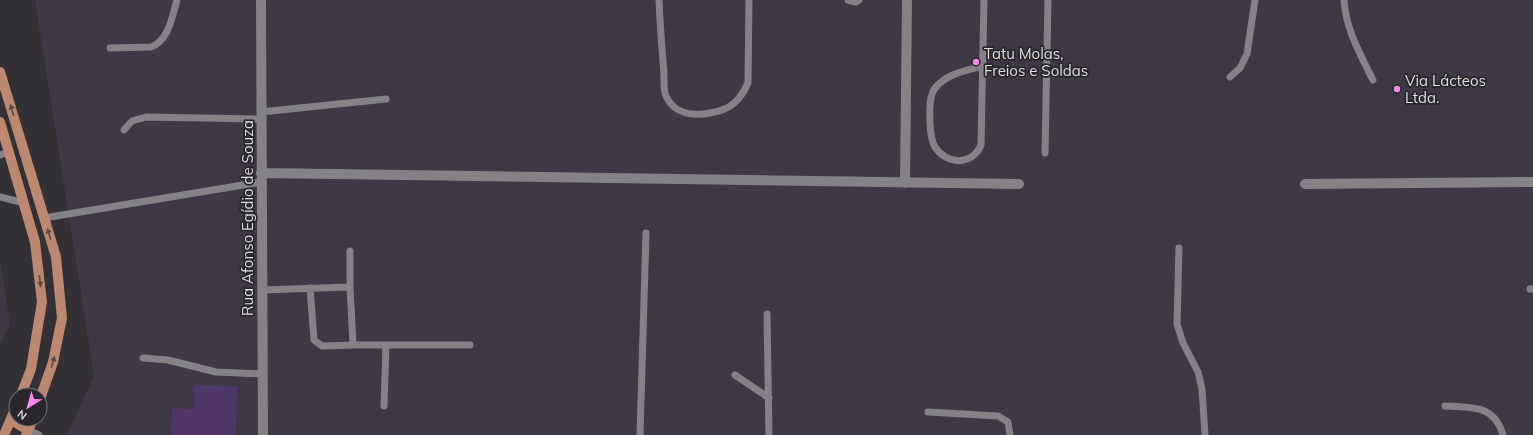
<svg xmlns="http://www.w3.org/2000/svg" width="1533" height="435" font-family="Mulish,sans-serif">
<rect width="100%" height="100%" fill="#333136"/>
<!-- built -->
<path fill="#3e3944" d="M35 0H1533V435H67L94 376Z
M0 259 10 324 0 346Z"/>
<!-- building -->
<path fill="#51366a" d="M194 385 237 386 236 435H171L172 408 194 409Z"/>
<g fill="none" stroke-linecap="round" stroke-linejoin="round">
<!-- service -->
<path stroke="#848187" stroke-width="7" d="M659 0C660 25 662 49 664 74 664 81 663 92 667 98 675 114 693 116 710 113 730 110 740 101 748 83L749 0
M848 0 856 2 859 0
M1344 0C1346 30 1360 54 1373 80
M110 48 151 47C169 41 172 16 177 0
M982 66C968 70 951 73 940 83 935 87 932 92 931 98 929 108 929 138 935 147 947 165 972 166 981 145L984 0
M1230 77 1240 68 1247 54 1255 0
M261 112 386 99
M124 130 132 121 146 117 261 119
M1045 153 1048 0
M0 155 9 152
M0 197 24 203
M44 218 261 182
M1179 248 1177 324 1183 343 1198 372 1202 389 1205 435
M350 251V287
M310 288 314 340 322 346 353 345
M1530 289H1533
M262 290 350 287 353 345H470
M767 314 769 435
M143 358 168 360 216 372 263 374
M735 375 769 398
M384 406 386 345
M1445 406C1472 408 1494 404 1503 435
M928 412 998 416 1008 422 1010 435
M28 430 39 435
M640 435 646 233"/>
<!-- minor -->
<path stroke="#848187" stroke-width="10" d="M261 0 263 435
M261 173 1019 184
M905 183 907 0
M1305 184 1533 182"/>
<!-- primary -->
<path stroke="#bc8970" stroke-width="10" d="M0 72 56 257 62 318 53 362 40 399
M0 122 35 242 42 302 31 369 21 395
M11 420 28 430
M4 435 16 407
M26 435 33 419"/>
</g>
<!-- one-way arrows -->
<defs><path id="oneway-solid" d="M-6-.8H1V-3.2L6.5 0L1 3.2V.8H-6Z"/></defs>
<g fill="#5c4944">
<use href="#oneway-solid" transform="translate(12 110) rotate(-107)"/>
<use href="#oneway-solid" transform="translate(49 234) rotate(-107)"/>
<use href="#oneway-solid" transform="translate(40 281) rotate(83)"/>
<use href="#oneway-solid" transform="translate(53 362) rotate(-74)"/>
</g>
<!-- markers -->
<g fill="#f688ec" stroke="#29272c" stroke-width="1.5">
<circle cx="976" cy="62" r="4"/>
<circle cx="1397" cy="89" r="4"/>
</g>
<g text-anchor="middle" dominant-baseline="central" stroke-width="3.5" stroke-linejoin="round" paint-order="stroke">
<!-- poi labels -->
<g font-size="15" fill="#dddcdf" stroke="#29272c" text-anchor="start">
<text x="984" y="53">Tatu Molas,<tspan x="984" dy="17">Freios e Soldas</tspan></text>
<text x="1405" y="80">Via Lácteos<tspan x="1405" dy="17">Ltda.</tspan></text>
</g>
<!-- street labels -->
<g font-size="15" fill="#dddcdf" stroke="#29272c">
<text transform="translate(247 218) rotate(-90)">Rua Afonso Egídio de Souza</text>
</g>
</g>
<!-- north arrow -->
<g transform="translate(28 407) rotate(217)"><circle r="19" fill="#29272c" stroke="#716f74"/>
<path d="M0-3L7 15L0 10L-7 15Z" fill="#f688ec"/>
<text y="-6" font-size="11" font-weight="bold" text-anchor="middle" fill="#dddcdf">N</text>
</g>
</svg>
